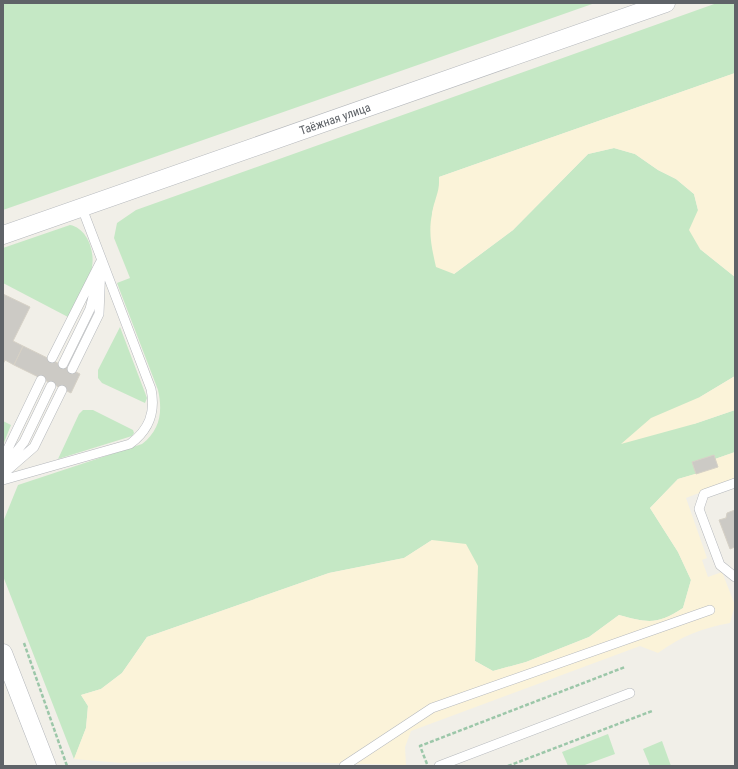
<svg xmlns="http://www.w3.org/2000/svg" width="738" height="769" font-family="'Roboto Condensed',sans-serif">
<rect width="100%" height="100%" fill="#f1efe8"/>
<!-- green -->
<path fill="#c5e8c5" d="M3 3H595L3 210Z
M717 3H735V73L439 177V190L432 213 454 274 513 230 588 154 614 148 635 154 658 170 676 179 694 194 698 210 700 249 735 277V376L700 397 694 424 735 410V452L715 459 714 455 692 462 696 474 678 479 650 508 678 552 691 580 683 608C657 625 648 623 619 615L589 637 526 662 493 671 475 661 476 615 432 540 404 558 329 573 147 637 122 673 101 689 81 695 88 706 86 728 74 759 3 576V522L18 485 142 444C160 430 163 412 158 390L117 283 130 278 114 238 117 223 136 210Z
M70 225C87 228 95 251 92 267 90 282 75 303 68 317L3 283V248Z
M120 327 147 398 145 403 102 383 98 378V370Z
M83 410H93L133 430 134 433 132 436 58 459 79 414Z
M3 421 11 425 3 445Z
M608 734 615 754 582 766H568L562 752Z
M662 741 671 766H650L643 749Z"/>
<!-- sand -->
<path fill="#fbf3d9" d="M735 73V277L700 249 689 230 698 210 694 194 676 179 658 170 635 154 614 148 588 154 513 230 454 274 436 267C432 249 428 233 432 214 434 199 440 193 439 177Z
M735 376V410L694 424 621 444 651 418 700 397Z
M735 452V479L686 498 707 558 702 560 708 577 722 572 735 605 730 623C702 628 682 636 658 653L640 646 411 731 405 747 406 765 218 760 122 763 74 759 86 728 88 706 81 695 101 689 122 673 147 637 329 573 404 558 432 540 466 544 478 566 475 661 493 671 526 662 589 637 619 615C648 623 657 625 683 608L691 580 678 552 650 508 678 479 718 467 715 459Z"/>
<!-- building -->
<path fill="#cccac5" stroke="#d6d1c6" d="M3 294 30 307 13 341 23 346 14 365 5 360 3 364Z
M23 346 80 374 71 393 14 365Z
M714 455 718 467 696 474 692 462Z
M735 510V547L730 549 719 520 726 518 727 513Z"/>
<g fill="none" stroke-linecap="round" stroke-linejoin="round">
<!-- lane casing -->
<g stroke="#b5b8bc" stroke-width="10">
<path id="lane" d="M52 358 100 263
M63 364 90 309 97 280
M72 369 99 314 101 265
M3 459 41 380
M5 466 24 442 51 386
M3 474 34 447 62 390
M3 480 130 444C149 430 156 413 151 389L82 208
M735 483 704 494 699 509 720 565 735 577
M344 766 432 708 710 610
M439 766 630 693"/>
</g>
<!-- street casing -->
<g stroke="#b5b8bc" stroke-width="19">
<path id="street" d="M3 235 666 3
M3 653 47 766"/>
</g>
<!-- path -->
<path stroke="#9cc7a9" stroke-width="2.5" stroke-dasharray="4 2" stroke-linecap="butt" d="M24 643 67 766
M427 764 420 746 625 667
M508 766 652 711"/>
<!-- lane -->
<use href="#lane" stroke="#fff" stroke-width="9"/>
<!-- street -->
<use href="#street" stroke="#fff" stroke-width="18"/>
</g>
<g text-anchor="middle" dominant-baseline="central" stroke-width="3" stroke-linejoin="round" paint-order="stroke">
<!-- street labels -->
<g font-size="12" fill="#5f6368" stroke="#fff">
<text transform="translate(335 119) rotate(-19)">Таёжная улица</text>
</g>
</g>
<!-- border -->
<rect width="738" height="769" fill="none" stroke="#5f6368" stroke-width="8"/>
</svg>
